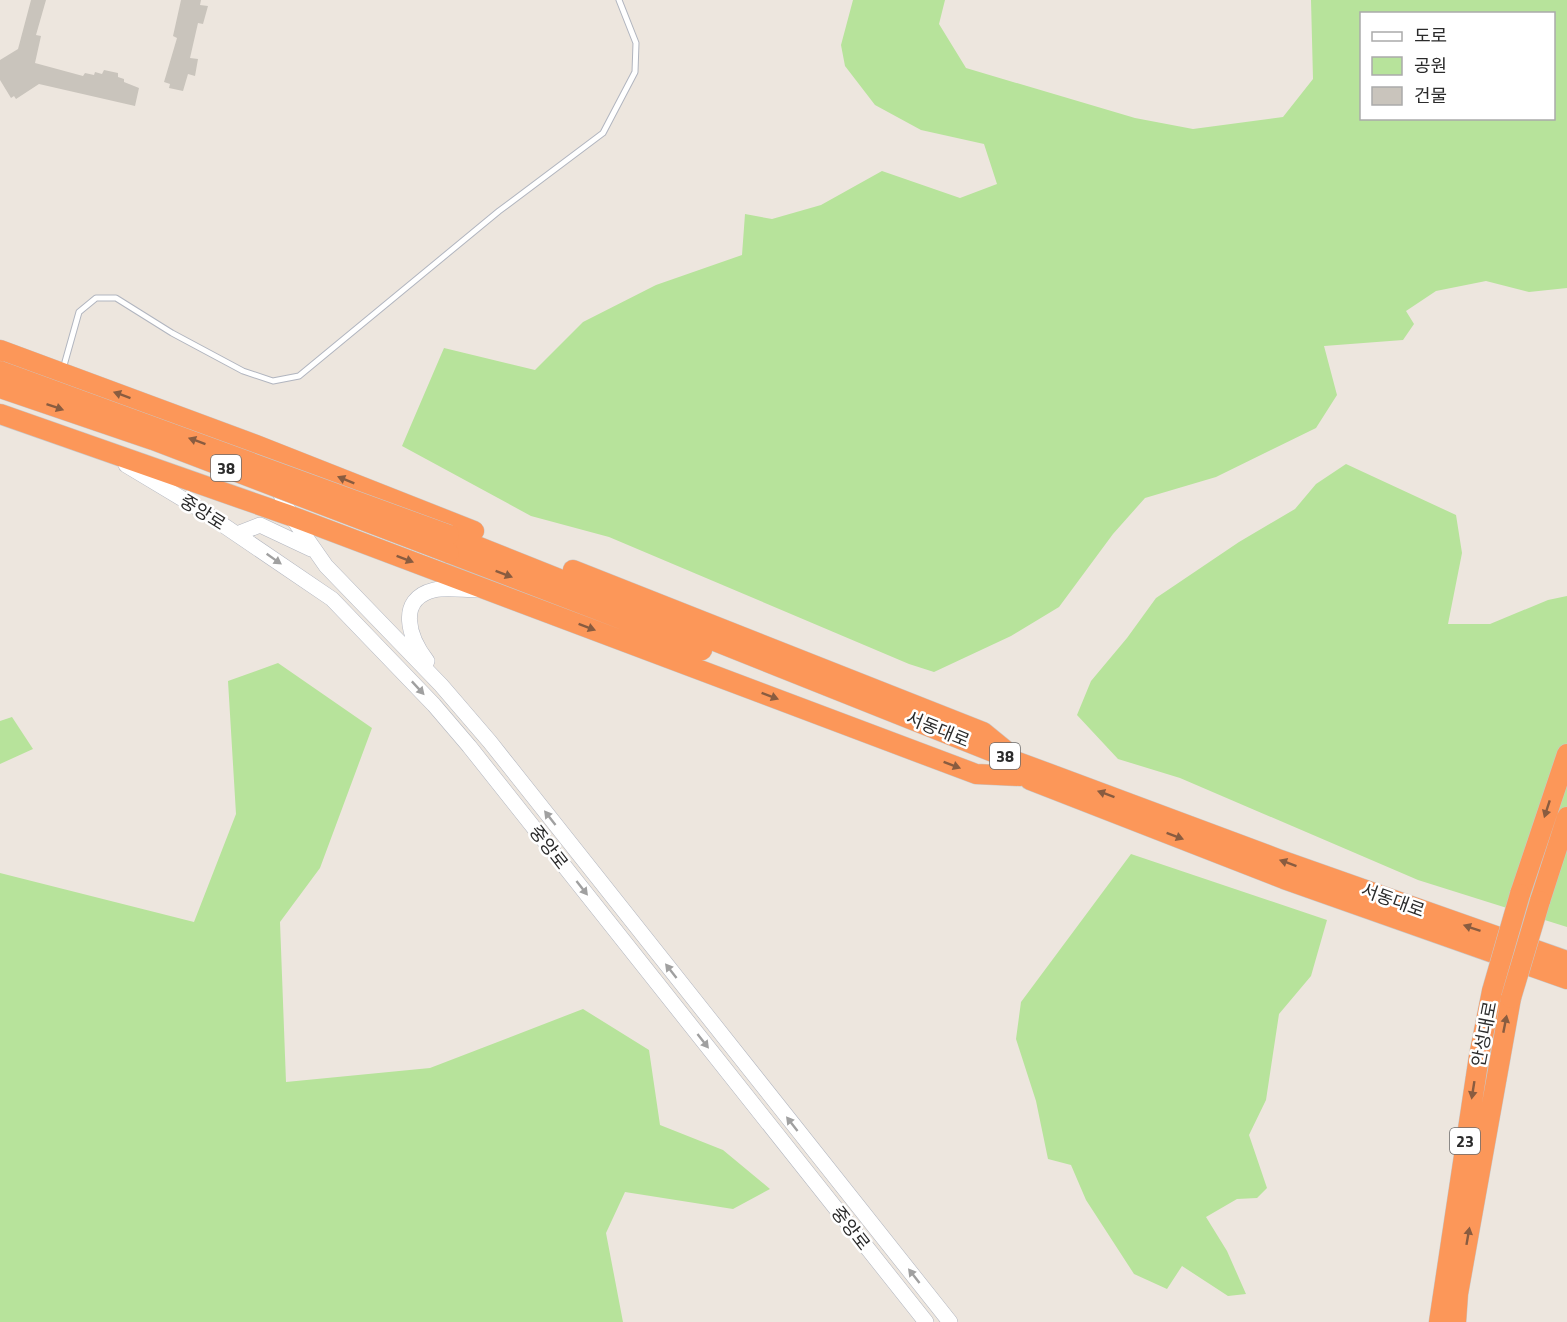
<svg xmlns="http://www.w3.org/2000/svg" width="1567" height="1322" font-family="'Titillium Web','Noto Sans KR',sans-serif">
<rect width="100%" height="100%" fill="#ede6de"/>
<!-- green -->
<path fill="#b7e39b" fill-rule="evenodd" d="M853 0H945L939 24 966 68 1135 118 1193 129 1283 117 1313 79 1311 0H1567V288L1529 292 1486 281 1436 291 1406 311 1414 324 1403 340 1324 346 1337 395 1316 428 1216 477 1145 498 1113 534 1059 607 1011 636 934 672 909 664 609 537 531 516 402 446 444 348 535 370 583 322 656 285 742 255 745 214 772 219 821 205 882 171 960 198 997 184 984 144 921 130 875 105 845 66 841 45ZM1362 14H1554V118H1362Z
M1346 464 1456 515 1462 553 1448 624H1490L1548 600 1567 596V927L1418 880 1180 778 1118 759 1077 715 1091 681 1127 638 1156 598 1239 542 1295 509 1316 484Z
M278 663 372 728 320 868 280 922 286 1082 430 1068 583 1009 649 1050 660 1125 723 1150 770 1189 733 1209 625 1192 606 1233 623 1322H0V873L194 922 236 814 228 681Z
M12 717 33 749 0 764V721Z
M1131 854 1327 920 1311 976 1279 1014 1266 1100 1249 1135 1267 1188 1257 1198 1237 1199 1206 1217 1227 1251 1246 1294 1228 1296 1182 1266 1167 1289 1134 1274 1086 1200 1071 1165 1048 1159 1036 1101 1016 1039 1021 1002Z"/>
<!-- building -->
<path fill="#c9c4bc" d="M31 0H46L36 35 41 36 35 63 83 76 85 73 94 75 95 72 102 74 104 70 118 73V77L124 79V82L139 88 135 106 39 84 16 99 14 96 11 98 0 80V60L18 49Z
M181 0H201L200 5 208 6 203 24 198 23 190 58 198 59 195 76 188 74 183 91 169 88 170 84 164 82 177 38 173 36Z"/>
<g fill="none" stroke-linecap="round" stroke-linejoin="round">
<!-- lane casing -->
<g stroke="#b1b5bf" stroke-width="7">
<path id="lane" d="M63 369 79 312 96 298H116L172 333 243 371 273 381 299 376 499 211 603 133 635 72 636 43 619 0"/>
</g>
<!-- secondary casing -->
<g stroke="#b1b5bf" stroke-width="16">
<path id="secondary" d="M126 465 201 510 332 599 434 705 469 746 926 1322
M275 482 291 516 326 566 441 685 490 742 950 1322
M237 534 260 525 311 549
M427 661C409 638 396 599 434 590 447 587 464 590 477 590"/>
</g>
<!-- highway casing -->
<g stroke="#c8c8c8" stroke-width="21">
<path id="highway" d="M0 350 256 445 474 531
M0 414 291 516 976 774 1020 776
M449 535 1018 762 1278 859 1567 961
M449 553 702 650
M573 570 983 732 1005 750
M1030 780 1284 879 1567 979
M1520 894 1567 754
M1540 901 1567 817
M1439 1322 1479 1056 1492 991
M1456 1322 1458 1294 1511 998"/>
</g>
<!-- lane -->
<use href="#lane" stroke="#fff" stroke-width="5"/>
<!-- secondary -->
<use href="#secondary" stroke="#fff" stroke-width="15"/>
<!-- highway -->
<use href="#highway" stroke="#fc9759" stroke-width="20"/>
<!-- highway-bridge casing -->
<g stroke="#c8c8c8" stroke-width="21" stroke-linecap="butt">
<path id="highway-bridge" d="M0 371 449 535
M0 388 153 440 449 553
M1492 991 1520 894
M1511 998 1540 901"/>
</g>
<!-- highway-bridge -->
<use href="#highway-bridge" stroke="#fc9759" stroke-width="20"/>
</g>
<!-- one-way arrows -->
<defs><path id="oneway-solid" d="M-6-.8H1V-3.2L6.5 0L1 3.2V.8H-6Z" transform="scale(1.5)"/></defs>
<g fill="#895c40">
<use href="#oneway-solid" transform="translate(122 395) rotate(-160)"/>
<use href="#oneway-solid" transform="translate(55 407) rotate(19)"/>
<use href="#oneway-solid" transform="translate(197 441) rotate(-160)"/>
<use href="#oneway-solid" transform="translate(346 480) rotate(-158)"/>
<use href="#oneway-solid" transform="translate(405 559) rotate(21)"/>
<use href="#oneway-solid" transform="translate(504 574) rotate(21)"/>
<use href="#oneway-solid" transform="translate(587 627) rotate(21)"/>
<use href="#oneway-solid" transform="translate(770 696) rotate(21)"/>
<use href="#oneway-solid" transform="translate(952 765) rotate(21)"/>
<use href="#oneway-solid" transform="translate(1106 794) rotate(-160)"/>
<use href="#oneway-solid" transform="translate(1547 809) rotate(108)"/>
<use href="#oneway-solid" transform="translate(1175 836) rotate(21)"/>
<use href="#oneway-solid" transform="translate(1288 863) rotate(-160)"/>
<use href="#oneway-solid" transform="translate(1472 928) rotate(-161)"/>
<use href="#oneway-solid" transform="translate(1505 1024) rotate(-79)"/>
<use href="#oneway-solid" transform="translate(1473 1090) rotate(99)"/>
<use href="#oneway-solid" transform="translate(1468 1236) rotate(-80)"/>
</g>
<g fill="#a0a0a0">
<use href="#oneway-solid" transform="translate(274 559) rotate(35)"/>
<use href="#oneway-solid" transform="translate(418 688) rotate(47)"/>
<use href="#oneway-solid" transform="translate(550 818) rotate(-128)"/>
<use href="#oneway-solid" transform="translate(582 888) rotate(52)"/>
<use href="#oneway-solid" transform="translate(671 971) rotate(-128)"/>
<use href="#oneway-solid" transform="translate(703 1041) rotate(52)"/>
<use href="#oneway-solid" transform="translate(792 1124) rotate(-128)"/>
<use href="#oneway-solid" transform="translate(914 1276) rotate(-128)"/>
</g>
<g text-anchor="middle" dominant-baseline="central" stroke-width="5" stroke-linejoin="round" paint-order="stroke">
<!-- shield labels -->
<g fill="#fff" stroke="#6b6b6b" stroke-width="1.5">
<rect x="211" y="455" width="30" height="26" rx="4.5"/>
<rect x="990" y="743" width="30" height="26" rx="4.5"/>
<rect x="1450" y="1128" width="30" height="26" rx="4.5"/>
</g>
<g font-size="16" font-weight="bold" fill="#2b2b2b">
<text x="226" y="468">38</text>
<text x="1005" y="756">38</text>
<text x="1465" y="1141">23</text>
</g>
<!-- street labels -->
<g font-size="18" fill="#2b2b2b" stroke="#fff">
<text transform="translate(203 512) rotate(32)">중앙로</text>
<text transform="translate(938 729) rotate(22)">서동대로</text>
<text transform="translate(549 847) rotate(52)">중앙로</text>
<text transform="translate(1393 900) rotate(20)">서동대로</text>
<text transform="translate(1484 1034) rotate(-79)">안성대로</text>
<text transform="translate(851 1228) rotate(52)">중앙로</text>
</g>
</g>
<!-- legend -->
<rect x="1360" y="12" width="195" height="108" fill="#ffffff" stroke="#aaaaaa" stroke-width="1.5"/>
<rect x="1372" y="32" width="30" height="9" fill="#ffffff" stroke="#aaaaaa" stroke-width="1.5"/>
<text x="1414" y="42" font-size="18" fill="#2b2b2b">도로</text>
<rect x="1372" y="57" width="30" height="18" fill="#b7e39b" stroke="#aaaaaa" stroke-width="1.5"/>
<text x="1414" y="72" font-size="18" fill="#2b2b2b">공원</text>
<rect x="1372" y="87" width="30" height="18" fill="#c9c4bc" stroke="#aaaaaa" stroke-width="1.5"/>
<text x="1414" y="102" font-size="18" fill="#2b2b2b">건물</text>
</svg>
